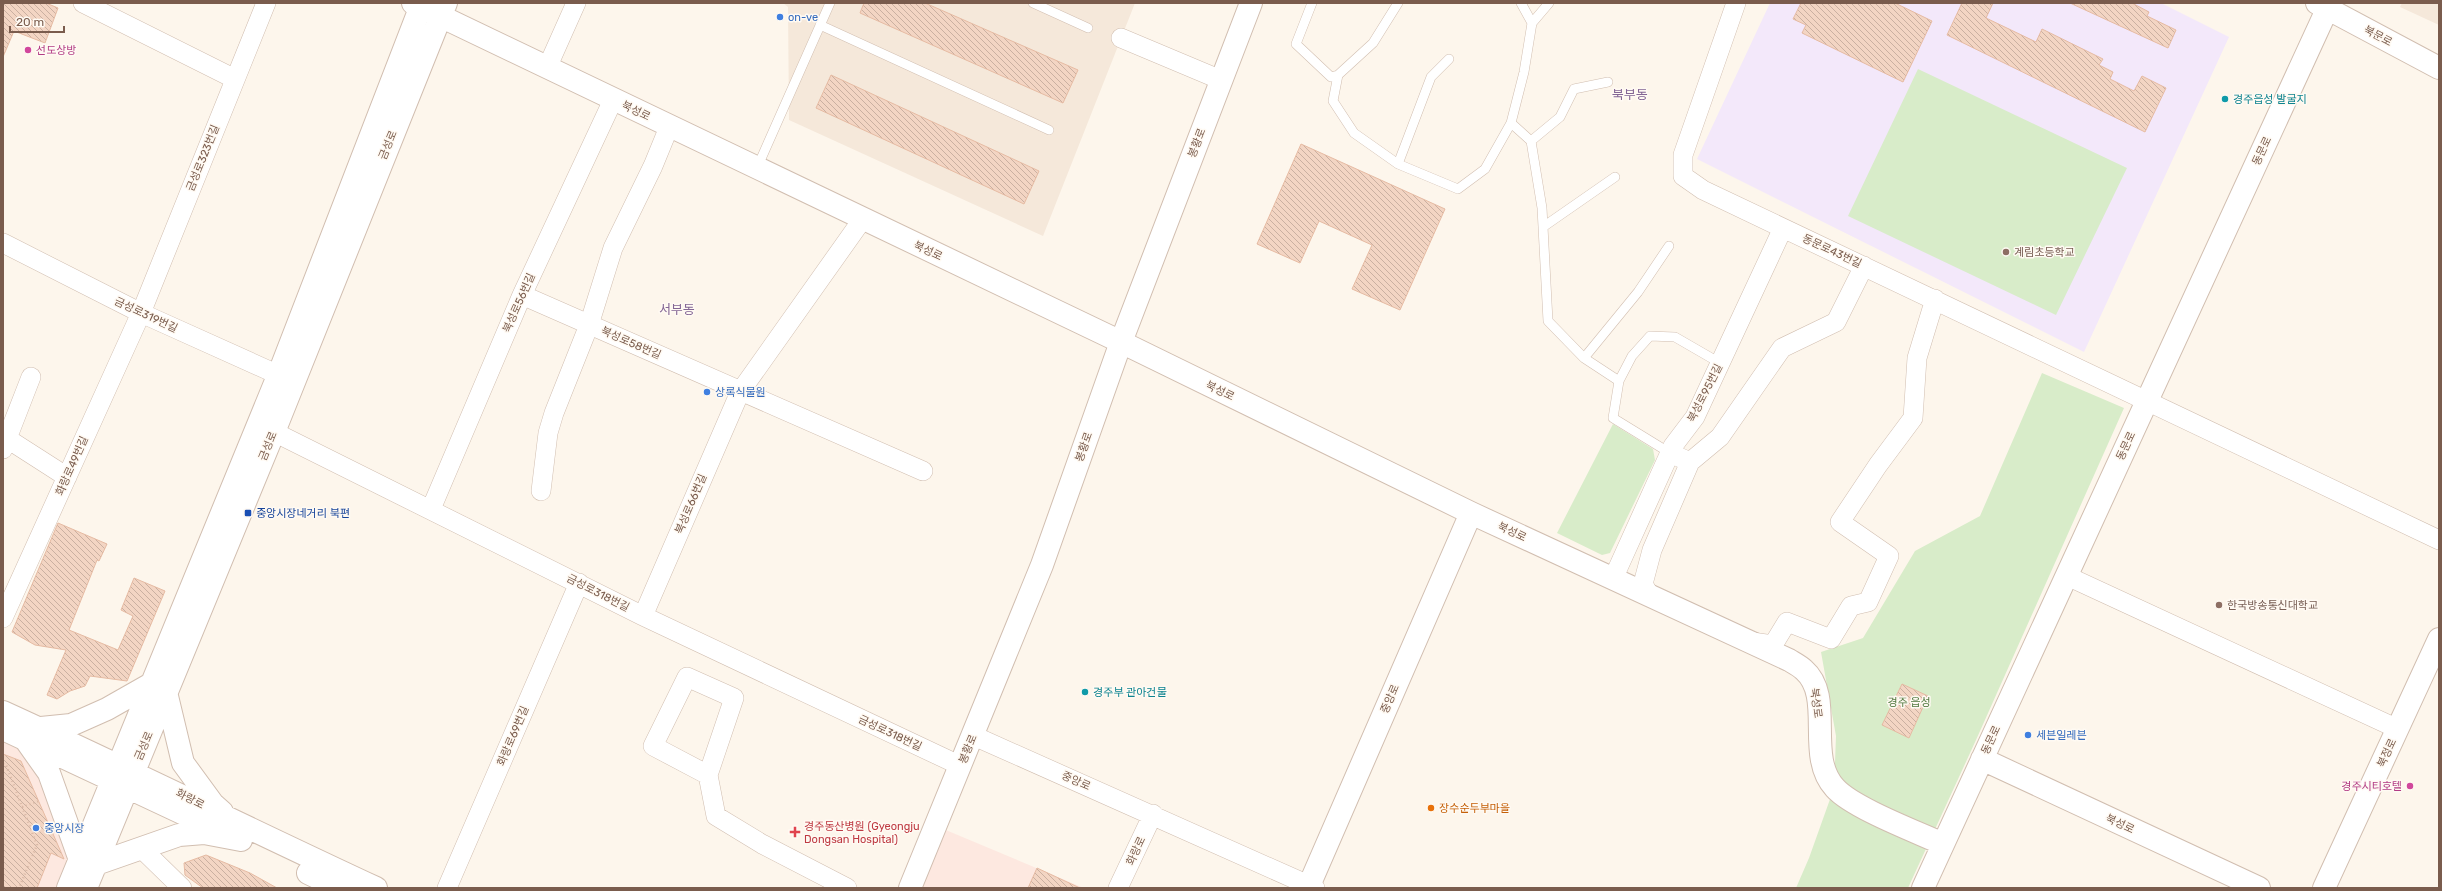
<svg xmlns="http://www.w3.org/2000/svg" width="2442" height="891" font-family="Rubik,'Noto Sans KR',sans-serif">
<defs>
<pattern id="building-back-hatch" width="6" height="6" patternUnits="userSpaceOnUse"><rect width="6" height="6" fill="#f3d5c3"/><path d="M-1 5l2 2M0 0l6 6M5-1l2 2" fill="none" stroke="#cab0a1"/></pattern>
</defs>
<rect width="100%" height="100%" fill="#fdf6ec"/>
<!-- residential -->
<path fill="#f5e8da" d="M783 3H1135L1043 236 789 120 788 7Z
M2402 3H2439V25L2400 7Z"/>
<!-- commercial -->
<path fill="#fde8e0" d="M3 730 25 740 80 860 68 888H3Z
M941 828 1084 888H914Z"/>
<!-- education -->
<path fill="#f3e8fa" d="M1770 3H2161L2229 37 2084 352 1697 159Z"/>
<!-- park -->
<path fill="#d8ecc9" d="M1918 69 2127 168 2056 315 1848 216Z
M2042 373 2124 408 1976 740 1908 888H1796L1809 858 1834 788 1836 736 1821 652 1863 638 1915 551 1980 516Z
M1613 424 1653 449 1655 460 1610 553 1602 555 1557 533Z"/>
<!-- building -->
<path fill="url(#building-back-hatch)" stroke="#e6bba3" d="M3 3H46L58 8 45 43 14 31 3 57Z
M864 3H925L1078 70 1063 103 860 13Z
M1801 3H1895L1932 21 1903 82 1802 33 1806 25 1793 19Z
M1962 3H1993L1986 18 2036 42 2042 29 2103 59 2099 65 2113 72 2110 79 2134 91 2142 76 2166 88 2145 132 1947 35Z
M2070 3H2132L2149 12 2147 16 2176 30 2168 48Z
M831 75 1039 171 1024 204 816 108Z
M1301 144 1445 209 1400 310 1352 289 1372 245 1319 221 1300 263 1257 244Z
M58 523 107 544 99 561 97 560 69 630 118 650 133 616 121 610 134 578 165 591 127 681 90 676 85 686 70 691 57 699 47 695 66 650 35 645 12 632Z
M1902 684 1928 696 1909 738 1882 725Z
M3 754 21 761 64 859 51 853 37 888H3Z
M206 855 250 873 277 888H203L185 875 184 863Z
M1037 868 1080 888H1028Z"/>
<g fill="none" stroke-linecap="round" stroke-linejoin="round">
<!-- service casing -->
<g stroke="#d1beb0" stroke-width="10">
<path id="service" d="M1033 3 1088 28
M1312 3 1296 44 1331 77 1338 75 1373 43 1398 3
M1532 23 1549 3
M820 25 1049 130
M1338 75 1333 101 1354 133 1398 164 1458 189 1485 169 1511 123 1531 141 1542 208 1548 321 1584 358 1619 381 1613 418 1670 453
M1511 123 1524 72 1532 23 1521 3
M1531 141 1560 117 1574 89 1608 82
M1398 164 1431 77 1449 59
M757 168 830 3
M1543 227 1615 177
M1584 358 1638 292 1669 246
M1619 381 1632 356 1650 336 1675 337 1720 363"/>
</g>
<!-- minor casing -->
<g stroke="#d1beb0" stroke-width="20">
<path id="minor" d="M83 3 235 79
M1736 3 1683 155V176L1703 190 2439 540
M1121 38 1221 80
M547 68 576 3
M3 243 141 313 292 381
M522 295 923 471
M273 417 274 432 643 616 961 766
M3 436 67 477
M3 449 31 377
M1670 453 1690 462 1720 437 1782 348 1836 322 1864 266
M541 491 548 433 554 413 589 325 613 248 653 166 669 127
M431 509 522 295 613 100
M2067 576 2398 729
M1613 579 1673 446 1695 417 1783 228
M1650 596 1643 584 1652 550 1690 462
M643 616 740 392 862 220
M3 618 141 313 266 3
M1752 642 1773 645 1787 622 1831 639 1851 606 1868 602 1889 556 1840 522 1878 465 1913 418 1917 358 1935 299
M974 736 1315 888
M708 775 653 746 687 677 734 698 708 775 716 816 762 844 847 888
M141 848 182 888
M447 888 579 583
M1118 888 1153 814"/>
</g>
<!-- tertiary casing -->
<g stroke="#d1beb0" stroke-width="24">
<path id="tertiary" d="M413 3 1121 342 1471 513 1789 660C1794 663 1800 666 1804 670 1835 697 1805 756 1835 788 1853 808 1917 832 1943 844
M2317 3 2439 68
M166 692 183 763 213 804 222 812
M3 712C128 769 251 830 376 888
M41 728 71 725 107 709 151 684
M3 729 214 828
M27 742 49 773 80 860
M1982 759 2259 888
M96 864 179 835 204 833 241 840
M308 873 339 888
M68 888 278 376 422 3
M86 888 274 432 446 3
M910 888 1042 565 1121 342 1251 3
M1308 888 1471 513
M1923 888 2330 3
M2324 888 2439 639"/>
</g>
<!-- path -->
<path stroke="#d9b8a5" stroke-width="2.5" stroke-dasharray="1 3" stroke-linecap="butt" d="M3 764 6 765 37 845 19 888
M22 807 39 801"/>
<!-- service -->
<use href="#service" stroke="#fff" stroke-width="9"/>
<!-- minor -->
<use href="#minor" stroke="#fff" stroke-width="19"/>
<!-- tertiary -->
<use href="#tertiary" stroke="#fff" stroke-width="22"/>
</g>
<!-- markers -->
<g fill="#3f7fe0" stroke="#fffaf3" stroke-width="1.5">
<circle cx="780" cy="17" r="4"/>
<circle cx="707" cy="392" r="4"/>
<circle cx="2028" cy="735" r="4"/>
<circle cx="36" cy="828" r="4"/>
</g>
<g fill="#d1479c" stroke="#fffaf3" stroke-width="1.5">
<circle cx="28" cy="50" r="4"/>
<circle cx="2410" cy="786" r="4"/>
</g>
<g fill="#0f9aa8" stroke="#fffaf3" stroke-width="1.5">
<circle cx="2225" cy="99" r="4"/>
<circle cx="1085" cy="692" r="4"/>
</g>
<g fill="#8d6e63" stroke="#fffaf3" stroke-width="1.5">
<circle cx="2006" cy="252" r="4"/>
<circle cx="2219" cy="605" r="4"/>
</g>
<rect fill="#1a4fb4" stroke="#fffaf3" stroke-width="1.5" x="244" y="509" width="8" height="8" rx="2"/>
<circle fill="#e8710a" stroke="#fffaf3" stroke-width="1.5" cx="1431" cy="808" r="4"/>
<path fill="#e0444e" stroke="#fffaf3" stroke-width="1.5" d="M793 826h4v4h4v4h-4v4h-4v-4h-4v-4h4z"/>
<g text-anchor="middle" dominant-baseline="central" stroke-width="3" stroke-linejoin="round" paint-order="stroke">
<!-- shop labels -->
<g font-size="11" fill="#366cbe" stroke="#fffaf3" text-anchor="start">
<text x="788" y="17">on-ve</text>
<text x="715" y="392">상록식물원</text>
<text x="2036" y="735">세븐일레븐</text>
<text x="44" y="828">중앙시장</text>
</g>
<!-- street labels -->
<g font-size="11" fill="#7a5c4d" stroke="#fffaf3">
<text transform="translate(2378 36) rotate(28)">북문로</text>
<text transform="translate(636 111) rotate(26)">북성로</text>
<text transform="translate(1197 143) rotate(-69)">봉황로</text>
<text transform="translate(388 145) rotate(-68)">금성로</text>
<text transform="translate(2262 151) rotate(-65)">동문로</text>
<text transform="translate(203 158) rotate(-68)">금성로323번길</text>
<text transform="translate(928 251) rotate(25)">북성로</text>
<text transform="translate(1832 251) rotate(25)">동문로43번길</text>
<text transform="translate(519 303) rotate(-66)">북성로56번길</text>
<text transform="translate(146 315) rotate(25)">금성로319번길</text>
<text transform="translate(631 343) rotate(24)">북성로58번길</text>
<text transform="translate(1220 391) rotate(26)">북성로</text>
<text transform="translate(1705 393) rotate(-63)">북성로95번길</text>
<text transform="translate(268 446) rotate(-68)">금성로</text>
<text transform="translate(2126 446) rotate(-65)">동문로</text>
<text transform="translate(1084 447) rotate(-71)">봉황로</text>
<text transform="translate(72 466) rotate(-66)">화랑로49번길</text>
<text transform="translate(691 504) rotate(-67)">북성로66번길</text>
<text transform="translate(1512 532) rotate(25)">북성로</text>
<text transform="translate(598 593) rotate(27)">금성로318번길</text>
<text transform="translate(1390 699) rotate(-67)">중앙로</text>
<text transform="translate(1816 703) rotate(82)">북성로</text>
<text transform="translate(890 733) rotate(25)">금성로318번길</text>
<text transform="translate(513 736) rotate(-67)">화랑로69번길</text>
<text transform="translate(1991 740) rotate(-65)">동문로</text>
<text transform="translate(144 746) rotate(-67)">금성로</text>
<text transform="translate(968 749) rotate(-68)">봉황로</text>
<text transform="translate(2387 753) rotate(-65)">북정로</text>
<text transform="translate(1076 781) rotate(24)">중앙로</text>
<text transform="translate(190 799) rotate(27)">화랑로</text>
<text transform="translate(2120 824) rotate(25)">북성로</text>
<text transform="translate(1136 851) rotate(-65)">화랑로</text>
</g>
<!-- hotel labels -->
<g font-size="11" fill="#b23c85" stroke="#fffaf3" text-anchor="start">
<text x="36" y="50">선도상방</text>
<text x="2402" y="786" text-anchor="end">경주시티호텔</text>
</g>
<!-- culture labels -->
<g font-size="11" fill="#0d838f" stroke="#fffaf3" text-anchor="start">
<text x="2233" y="99">경주읍성 발굴지</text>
<text x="1093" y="692">경주부 관아건물</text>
</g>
<!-- education labels -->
<g font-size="11" fill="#785e54" stroke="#fffaf3" text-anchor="start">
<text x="2014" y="252">계림초등학교</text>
<text x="2227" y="605">한국방송통신대학교</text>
</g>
<!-- transit labels -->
<g font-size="11" fill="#164399" stroke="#fffaf3" text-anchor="start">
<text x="256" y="513">중앙시장네거리 북편</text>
</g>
<!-- park labels -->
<g font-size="11" fill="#537a41" stroke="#fffaf3">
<text x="1909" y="702">경주 읍성</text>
</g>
<!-- food labels -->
<g font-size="11" fill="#c56008" stroke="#fffaf3" text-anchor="start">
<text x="1439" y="808">장수순두부마을</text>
</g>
<!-- health labels -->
<g font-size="11" fill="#be3a42" stroke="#fffaf3" text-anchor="start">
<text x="804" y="826">경주동산병원 (Gyeongju<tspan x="804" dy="13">Dongsan Hospital)</tspan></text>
</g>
<!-- quarter labels -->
<g font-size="13" fill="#846695" stroke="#fffaf3">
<text x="1630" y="94">북부동</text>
<text x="677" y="309">서부동</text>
</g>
</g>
<!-- border -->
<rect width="2442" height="891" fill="none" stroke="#7a5c4d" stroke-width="8"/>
<!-- scale -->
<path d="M10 26v6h54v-6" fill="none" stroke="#7a5c4d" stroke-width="2"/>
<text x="16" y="26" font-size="12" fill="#7a5c4d" stroke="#fffaf3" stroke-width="3" paint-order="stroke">20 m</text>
</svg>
